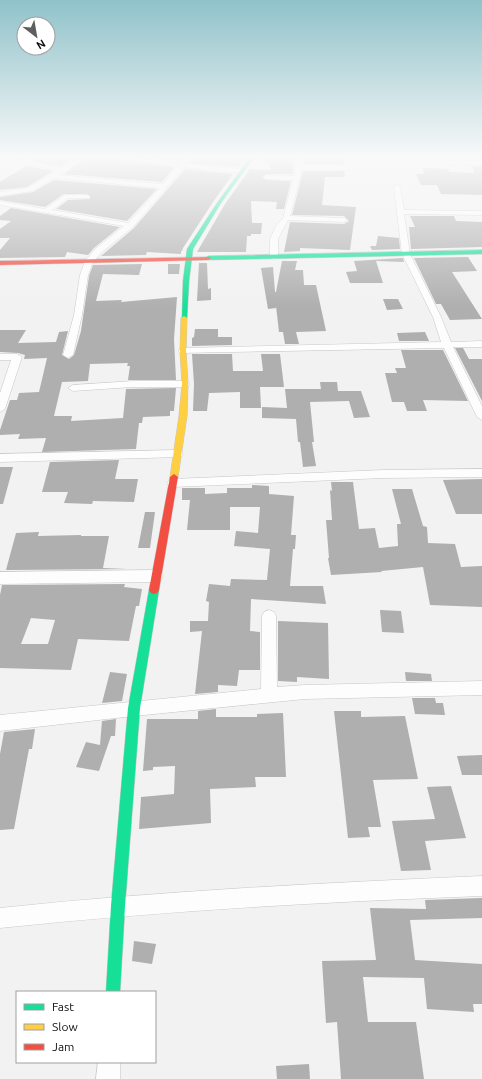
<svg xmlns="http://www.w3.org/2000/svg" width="482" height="1079" font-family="Ubuntu,sans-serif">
<rect width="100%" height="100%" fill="#f1f2f1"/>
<!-- building -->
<path fill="#aeafae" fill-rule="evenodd" d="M39 156H76L61 166 33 161Z
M89 156 90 157 175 167 162 182 64 174Z
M134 156H185L180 161Z
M195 156H246L238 167 190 163Z
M282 156H294L293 174H266L262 177 266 180 291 181 284 209H276L277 202 251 201 252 223H262L261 234H251V236H247L246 252H197L225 204 250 169 271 170 267 159 282 158Z
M304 156H344V164H304Z
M26 166 53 171 27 187 0 190V182Z
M472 166H482V195L441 194 437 185H421L416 174H424L423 168 448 169 449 172 474 173Z
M185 169 233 174 213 202 183 248 182 251H181V254L147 252 146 255 101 256 134 228Z
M303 171H344L345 177H325L322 205 356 207 350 250 300 248V251L284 252 290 222 344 224 349 221 344 216 292 215Z
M54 180 157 189 127 221 56 209 68 200 90 199V196L87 194H64L45 207 0 200V197L33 192Z
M11 208 120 227 94 248 88 255 67 252 65 257 0 258V250L10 238H0V229L11 221 0 220V216Z
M410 216H454L456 221 482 222V247L411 249 409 227H415Z
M378 236 399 238 400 249 372 250 370 246H376Z
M468 257 477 271 452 272 482 319 450 320 441 304H436L414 258Z
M403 258 404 262 376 261 383 283H350L346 272 357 271 354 261Z
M282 261H297L295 270H303L304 285H316L326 331 296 332 299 344H285L283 332H279L276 306V308L268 309 261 268 273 267 275 292H276Z
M199 263H207L208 289 211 288V300L197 301Z
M142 264 139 275 103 274 96 301 122 300 121 302 177 297 174 339 176 380H128L130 366H127L128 363 90 364 88 381 62 382 54 416H72L71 421 123 418 126 389 176 388 174 411H170V416L143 417 142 423H139L136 449 42 452 46 438 18 439 20 434 0 435V430L10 400H17L19 393 39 392 47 358 24 359 25 355 18 353 0 352V330H26L18 343 56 342 59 332 68 331 62 355 69 359 74 355 81 331 89 276 93 265Z
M168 264H180L179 274H168Z
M383 299H398L403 309 387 310Z
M195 329H218V337H232V345L192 346V338L194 337Z
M425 332 429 341H399L397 333Z
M455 348H463L469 359H482V401Z
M401 350H443L468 401 423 400 427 411H407L404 402H392L385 373H397L395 368H406Z
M192 354H232L233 371H263L261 354H280L284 387H260L261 408H240V392L209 393 207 411H193L194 384Z
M320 382H337L338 391H361L370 417 354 418 349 401 310 402 314 442H312L316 466 303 467 300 442H298L296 419 262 418V407L287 408 285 389H321Z
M119 460 115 479H138L134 502 93 501 92 504 64 503 68 492H42L50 462Z
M0 467H13L3 504H0Z
M482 479V514H456L443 480Z
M331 482H353L359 529 375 528 379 548 398 546 397 524H401L392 489H412L423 526 427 527 428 543 455 544 461 567 482 566V607L430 605 423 567 381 571 382 572 331 575 328 558H329L326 520H332L330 490 332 491Z
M252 485 269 486V494L294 496 291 535H296L295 549H293L290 586H323L326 604 251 599 250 631 260 632V670H239L237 686 218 685V692L195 694 202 631 190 632V621H208L209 602 206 601 209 584 230 586 231 579 267 580 270 549 234 546 236 531 258 533 260 507H230V530H187L190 500H182V488H205V494L227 493V488H252Z
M145 512H155L150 548H138Z
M39 532 38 536 81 535V536H109L103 568 127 569 6 570 16 533Z
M125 584 124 587 142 589 139 606H136L129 641 78 639 71 670 0 668V595L2 585ZM31 618 55 620 48 644H21Z
M380 610 401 611 404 633 382 632Z
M278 621 328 623 329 679 297 677V682L278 681Z
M110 672 127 674 122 701 102 703Z
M405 672 431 674 432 681H406Z
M412 698H435L436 703H443L445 715 415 714Z
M216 709V717H257V714L283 713 286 777H255L256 787 210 789 211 823 139 829 141 797 174 794 175 766 153 767V770L143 771 147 719H198V711Z
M334 711H361V717L405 716 418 779 373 780 381 827H368L370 837 348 838Z
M116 719 115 736H111L99 771 76 767 86 742 100 745 102 721Z
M35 729 32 749H29L24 775 14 829 0 830V754L4 732Z
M482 755V775H462L457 756Z
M451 786 466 838 425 841 431 870 401 871 392 821 435 819 427 787Z
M482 898V918L410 920 415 960 482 964V1004H473L474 1012 427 1009 424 978 363 977 368 1022H416L424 1079H341L337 1022 326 1023 322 961 376 960 370 908 426 909 425 900Z
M134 941 156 944 152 964 132 961Z
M309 1064 310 1079H277L276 1066Z"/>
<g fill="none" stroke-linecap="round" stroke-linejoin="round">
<!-- street casing -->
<g stroke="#c6c7c6" stroke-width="1">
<path id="street" d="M0 156H10L17 159 61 168 79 156H87L66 171 59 175 163 184 178 166 90 156H115L181 163 187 156H194L187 164 241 169 244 171 241 173 184 167 133 227 101 253 93 262 88 275 82 315 73 355 68 358 63 355 74 315 80 275 85 261 95 249 124 226 0 205V201L45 209 65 195H87L89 196V198H68L52 210 128 223 160 188 54 178 32 191 0 196V192L28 188 57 170 14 162Z
M296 156H302V165L355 166 358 168 355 170 302 169 290 216 344 218 348 220 344 222 288 220 278 239V257L274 259 270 257V239L276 226 283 218 293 180 266 179 263 177 266 175 294 176 296 167Z
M365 161H482V165L363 164 362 163Z
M397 185 400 187 404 210 482 211V215L404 214 410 254 441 317 451 342 482 341V347H453L482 406V420L477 417 444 348 180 353 178 351 183 348 441 342 433 317 402 254 394 187Z
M0 354H17L22 357 5 409 0 412V393L11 360H0Z
M133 381H185L190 384 185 387H133L73 391 68 388 73 385Z
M177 450 181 451 183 454 181 457 0 462V454Z
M482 469V477L383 478 173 487 169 486 167 483 169 480 173 479 383 470Z
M156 570 161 572 163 576 161 580 156 582 0 584V572Z
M269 610 274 612 276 616 277 687 305 685 482 681V695L305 699 134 716 0 731V715L261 689 262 616 264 612Z
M482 876V896C321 902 160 911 0 928V908C160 891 321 883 482 876Z
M98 1062H120V1079H96Z"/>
</g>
<!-- fast casing -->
<g stroke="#c6c7c6" stroke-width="1">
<path id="fast" d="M251 156H255L221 203 193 249 189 281 187 318 182 319 183 281 187 249 217 203Z
M482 250V254L208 260 205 258 208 256Z
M154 586 157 587 159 590 140 708 125 906 120 992H106L111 906 128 708 149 590 151 587Z"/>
</g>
<!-- slow casing -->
<g stroke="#c6c7c6" stroke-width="1">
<path id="slow" d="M184 316 187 318 186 351 188 384 187 416 178 477 174 480 170 477 179 416 182 384 180 351 181 318Z"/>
</g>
<!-- jam casing -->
<g stroke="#c6c7c6" stroke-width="1">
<path id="jam" d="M210 257 211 258 208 260 0 265V261Z
M174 474 178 477 159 590 157 593 154 594 151 593 149 590 170 477Z"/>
</g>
<!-- street -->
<use href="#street" fill="#fdfdfd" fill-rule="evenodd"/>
<!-- fast -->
<use href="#fast" fill="#16e098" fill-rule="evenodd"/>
<!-- slow -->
<use href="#slow" fill="#ffcf43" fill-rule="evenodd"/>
<!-- jam -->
<use href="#jam" fill="#f24e42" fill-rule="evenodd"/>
</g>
<!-- sky -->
<linearGradient id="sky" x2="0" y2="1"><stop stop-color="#90c2ca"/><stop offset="0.51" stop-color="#f9f9f9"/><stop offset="1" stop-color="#f9f9f9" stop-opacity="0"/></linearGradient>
<rect width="482" height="308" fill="url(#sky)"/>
<!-- legend -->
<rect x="16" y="991" width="140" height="72" fill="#ffffff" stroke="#9f9f9f"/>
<rect x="24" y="1004" width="20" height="6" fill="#16e098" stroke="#9f9f9f"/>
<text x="52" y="1011" font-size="12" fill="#0e0f0e">Fast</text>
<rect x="24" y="1024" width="20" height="6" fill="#ffcf43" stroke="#9f9f9f"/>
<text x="52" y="1031" font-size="12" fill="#0e0f0e">Slow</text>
<rect x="24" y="1044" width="20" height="6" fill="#f24e42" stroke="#9f9f9f"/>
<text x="52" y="1051" font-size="12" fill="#0e0f0e">Jam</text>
<!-- north arrow -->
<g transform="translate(36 36) rotate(149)"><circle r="19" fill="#ffffff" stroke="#9f9f9f"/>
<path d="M0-3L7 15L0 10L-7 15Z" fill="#5d5e5d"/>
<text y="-6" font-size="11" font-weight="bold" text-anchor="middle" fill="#0e0f0e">N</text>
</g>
</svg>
